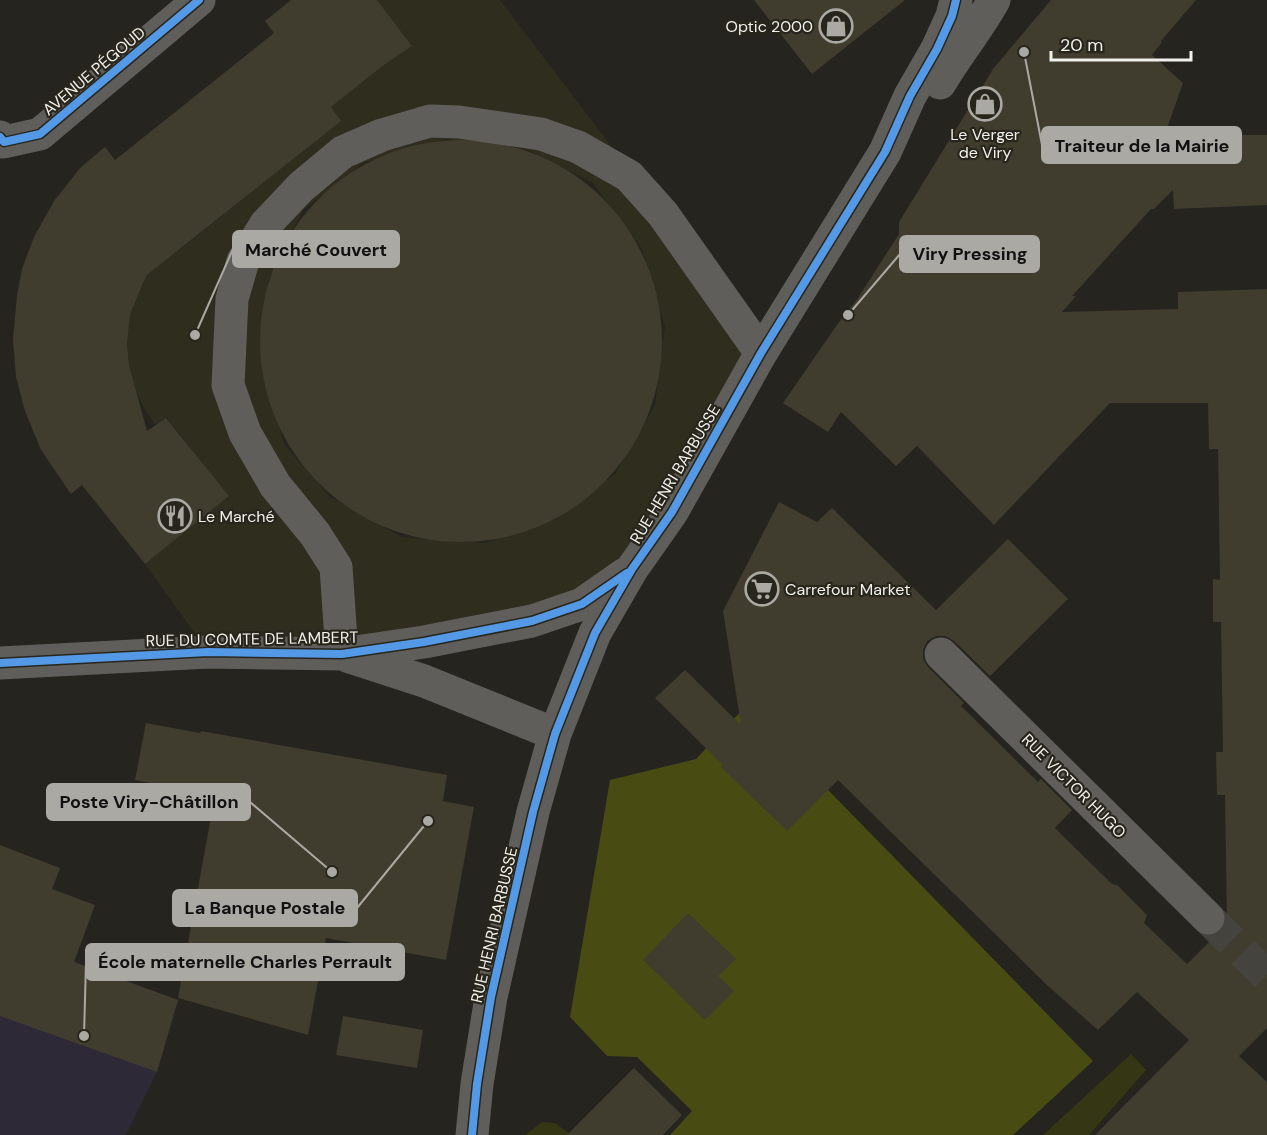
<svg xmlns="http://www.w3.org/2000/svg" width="1267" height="1135" font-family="'DM Sans',sans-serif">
<rect width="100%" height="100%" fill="#25241f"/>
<!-- built -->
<path fill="#2f2d1e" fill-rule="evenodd" d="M377 0H500L663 214 761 353 632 569 532 621 208 652 145 564 228 496 167 418 155 425 144 408 137 393 129 365 127 344 130 315 143 283 155 264 183 247 340 121 331 107 384 65 412 46ZM446 139 526 149 593 183 642 249 665 327 655 405 616 473 556 519 485 543 402 537 330 497 284 444 261 360 268 281 303 210 363 163Z"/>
<!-- education -->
<path fill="#2d2936" d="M0 934 178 1000 157 1072 126 1135H0Z"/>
<!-- green -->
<path fill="#353714" d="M1131 1054 1146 1070 1089 1135H1043Z
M542 1122 555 1123 571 1135H525Z"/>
<!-- forest -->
<path fill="#484c13" d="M746 706 1093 1061 1013 1135H670L692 1111 637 1057 607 1056 570 1017 610 780 696 759Z"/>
<!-- building -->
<path fill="#403c2e" d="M291 0H377L412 46 384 65 331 107 341 121 148 274 143 283 130 315 127 344 129 365 147 431 166 418 229 496 145 564 82 485 71 494 41 450 25 411 16 377 13 340 17 295 22 269 34 237 54 201 81 167 105 147 115 160 274 33 265 21Z
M754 0H905L812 74Z
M1051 0H1196L1161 41 1162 42 1152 55 1183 83 1164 137 1226 134 1225 135H1267V205L1174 209 1173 190 1154 209H1151L1072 296H1076L1062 312 1178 309V292L1267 289V1028L1239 1056 1267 1082V1135H1095L1189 1040 1137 992 1098 1030 1048 986 838 780 787 831 721 767 723 765 655 698 685 670 741 725 723 611 779 502 817 522 832 508 936 610 1008 539 1068 599 990 676 954 641 945 636H936L927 641 923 650V659L928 667 964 703 961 706 1038 782 1041 779 1072 810 1055 828 1112 884 1117 885 1147 915 1144 923 1187 964 1227 924 1225 795H1217L1216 752H1223L1221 622H1213V579L1220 580 1218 449H1209L1208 403H1110L994 525 917 446 896 466 841 412 828 432 783 403 839 322 858 298 899 234V222L993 69Z
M260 341a201 201 0 1 1 402 0a201 201 0 1 1-402 0Z
M146 723 200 733 201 731 447 775 443 801 474 807 446 960 326 938 308 1035 178 998 215 795 135 780Z
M0 845 60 868 52 889 95 905 74 962 178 1000 157 1072 0 1016Z
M688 913 736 959 718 976 734 991 705 1020 643 960Z
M343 1016 423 1030 417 1068 336 1055Z
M634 1068 682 1115 663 1135H567Z"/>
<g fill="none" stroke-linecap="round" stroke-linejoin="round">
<!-- minor-tunnel -->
<path stroke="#44433d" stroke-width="33" stroke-dasharray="33 16" stroke-linecap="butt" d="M1208 918 1267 976"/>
<!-- minor -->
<path stroke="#5f5e5a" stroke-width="33" d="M940 83C957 54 978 29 994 0
M0 137 4 142 40 134 199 0
M342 654 336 567 315 534 275 485 245 433 228 385 232 299 243 261 266 224 301 187 343 152 382 135 430 121 459 122 541 134 578 147 629 176 663 214 761 353
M941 654 1208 918
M347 656 424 681 555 734
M0 663 208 652 342 654 424 642 532 621 582 604 625 574
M472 1135 477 1084 491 997 533 812 555 734 595 633 632 569 672 512 761 353 885 152 910 96 937 49 952 16 956 0"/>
<!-- cycleway casing -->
<g stroke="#28261c" stroke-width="11">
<path id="cycleway" d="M0 137 4 142 40 134 199 0
M0 663 208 652 342 654 424 642 532 621 582 604 627 573
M472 1135 477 1084 491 997 533 812 555 734 595 633 632 569 672 512 761 353 885 152 910 96 937 49 952 16 956 0"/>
</g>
<!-- cycleway -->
<use href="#cycleway" stroke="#5399e6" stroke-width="8"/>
</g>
<!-- icons -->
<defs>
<g id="shop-ring" transform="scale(1.725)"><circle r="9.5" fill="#28261c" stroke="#aaa9a3" stroke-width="1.5"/><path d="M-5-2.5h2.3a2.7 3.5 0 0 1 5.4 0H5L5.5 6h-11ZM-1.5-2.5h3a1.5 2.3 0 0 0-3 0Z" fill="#aaa9a3"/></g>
<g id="restaurant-ring" transform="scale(1.725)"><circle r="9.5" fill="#28261c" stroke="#aaa9a3" stroke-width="1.5"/><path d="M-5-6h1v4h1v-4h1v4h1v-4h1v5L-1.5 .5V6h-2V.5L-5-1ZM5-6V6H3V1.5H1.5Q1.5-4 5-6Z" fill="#aaa9a3"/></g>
<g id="supermarket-ring" transform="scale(1.725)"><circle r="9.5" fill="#28261c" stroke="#aaa9a3" stroke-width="1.5"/><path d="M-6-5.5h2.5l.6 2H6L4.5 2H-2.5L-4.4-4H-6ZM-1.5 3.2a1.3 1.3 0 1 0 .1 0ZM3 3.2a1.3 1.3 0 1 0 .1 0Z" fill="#aaa9a3"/></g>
</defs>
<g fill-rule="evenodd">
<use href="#shop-ring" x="836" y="26"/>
<use href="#shop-ring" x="985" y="104"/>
<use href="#restaurant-ring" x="175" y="516"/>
<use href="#supermarket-ring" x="762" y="589"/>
</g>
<g text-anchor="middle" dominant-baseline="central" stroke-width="4.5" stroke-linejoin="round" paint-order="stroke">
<!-- poi labels -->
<g font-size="16" fill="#f1f0ea" stroke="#28261c" text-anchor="start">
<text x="813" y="26" text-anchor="end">Optic 2000</text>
<text x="985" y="134" text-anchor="middle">Le Verger<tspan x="985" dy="18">de Viry</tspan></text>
<text x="198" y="516">Le Marché</text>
<text x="785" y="589">Carrefour Market</text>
</g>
<!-- street labels -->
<g font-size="16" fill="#f1f0ea" stroke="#28261c">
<text transform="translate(94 71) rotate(-40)">AVENUE PÉGOUD</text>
<text transform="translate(675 474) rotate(-59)">RUE HENRI BARBUSSE</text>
<text transform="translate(252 639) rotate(-1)">RUE DU COMTE DE LAMBERT</text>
<text transform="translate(1074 786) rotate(45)">RUE VICTOR HUGO</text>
<text transform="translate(494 925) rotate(-77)">RUE HENRI BARBUSSE</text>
</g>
</g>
<!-- callouts -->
<path fill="none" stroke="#aaa9a3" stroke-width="2" d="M1024 52L1042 145M195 335L233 249M848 315L900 254M332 872L250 802M428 821L357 908M84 1036L86 962"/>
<g fill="#aaa9a3" stroke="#28261c" stroke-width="2">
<circle cx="1024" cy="52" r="6"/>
<circle cx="195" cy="335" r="6"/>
<circle cx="848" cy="315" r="6"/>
<circle cx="332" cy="872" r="6"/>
<circle cx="428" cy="821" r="6"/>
<circle cx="84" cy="1036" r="6"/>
</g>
<g fill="#aaa9a3" stroke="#aaa9a3" stroke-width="2">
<rect x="1042" y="127" width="199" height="36" rx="6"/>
<rect x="233" y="231" width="166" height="36" rx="6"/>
<rect x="900" y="236" width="139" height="36" rx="6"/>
<rect x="47" y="784" width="203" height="36" rx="6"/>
<rect x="173" y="890" width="184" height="36" rx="6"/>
<rect x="86" y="944" width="318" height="36" rx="6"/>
</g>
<g font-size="18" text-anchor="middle" font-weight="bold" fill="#111">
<text x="1142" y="152">Traiteur de la Mairie</text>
<text x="316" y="256">Marché Couvert</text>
<text x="970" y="260">Viry Pressing</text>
<text x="149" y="808">Poste Viry-Châtillon</text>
<text x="265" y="914">La Banque Postale</text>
<text x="245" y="968">École maternelle Charles Perrault</text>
</g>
<!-- scale -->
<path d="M1051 51v9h140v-9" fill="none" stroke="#f1f0ea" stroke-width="3"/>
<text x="1060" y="51" font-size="18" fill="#f1f0ea" stroke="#28261c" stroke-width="4.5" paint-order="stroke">20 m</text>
</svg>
